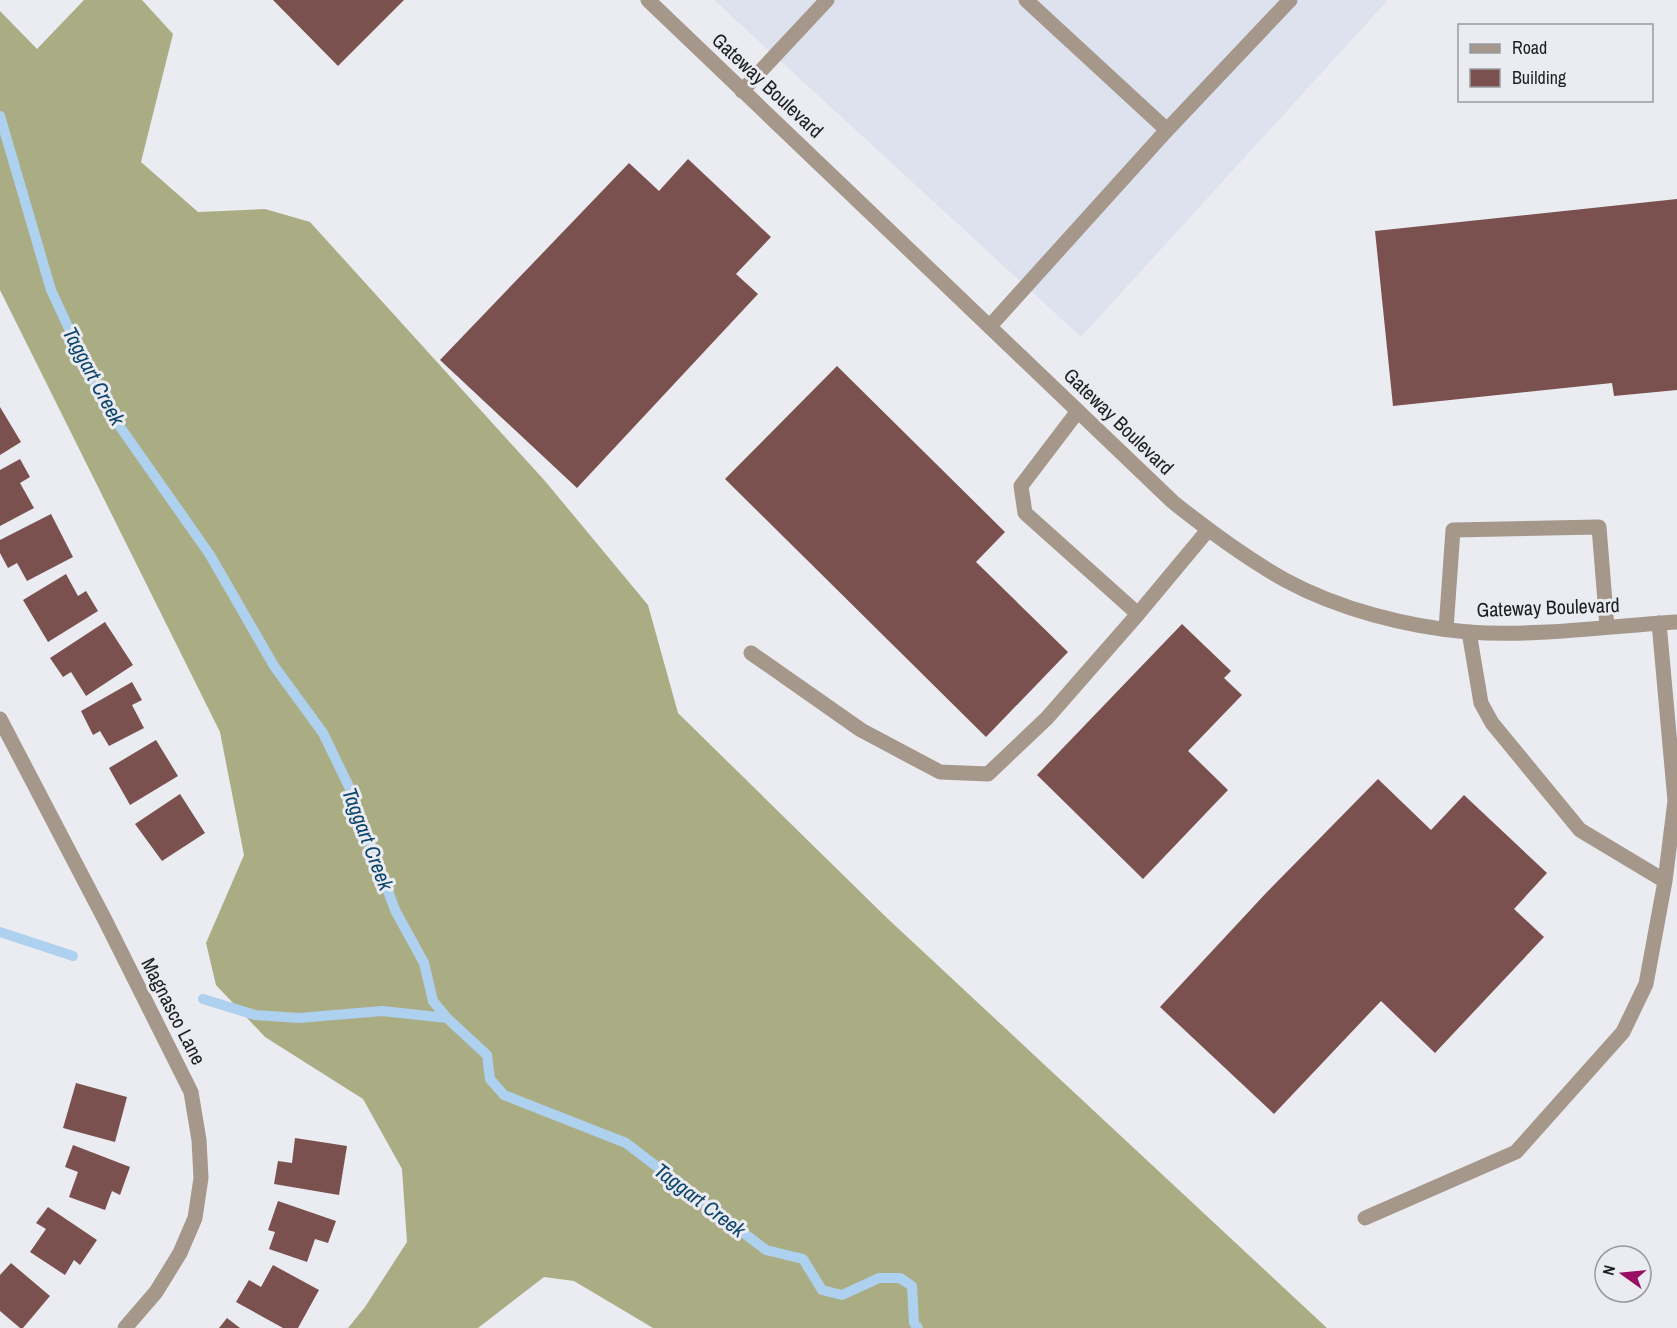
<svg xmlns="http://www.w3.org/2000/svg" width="1677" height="1328" font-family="'Archivo Narrow',sans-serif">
<rect width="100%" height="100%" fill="#eaecf1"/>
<!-- built -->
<path fill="#dde2ee" d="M714 0H1388L1081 337Z"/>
<!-- forest -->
<path fill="#aaad84" d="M84 0H142L173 34 141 162 198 212 265 209 310 222 545 481 648 605 678 713 887 918 1327 1328H653L574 1281 544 1277 478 1328H348L365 1307 407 1242 402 1169 363 1099 265 1037 216 985 206 943 244 855 220 732 0 290V11L37 49Z"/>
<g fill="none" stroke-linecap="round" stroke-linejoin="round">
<!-- stream -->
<path stroke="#afd1f0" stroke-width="10" d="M0 116 51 290 104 404 210 555 274 666 323 733 352 793 395 910 424 963 433 1001 447 1018 487 1055 490 1079 504 1095 626 1143 766 1250 803 1259 822 1290 842 1295 879 1278H900L912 1286 914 1323 918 1328
M0 932 73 956
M203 999 255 1015 299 1018 382 1011 447 1018"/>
</g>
<!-- building -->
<path fill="#7b514f" d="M273 0H404L338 66Z
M688 159 771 237 736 274 758 294 577 488 440 360 629 163 659 191Z
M1677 199V390L1614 396 1612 383 1393 406 1375 231Z
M837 366 1005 532 976 562 1068 652 986 737 725 479Z
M0 407 21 442 0 455Z
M20 459 30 477 20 483 34 508 0 526V470Z
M51 514 73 557 27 581 17 563 8 568 0 553V540Z
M66 574 78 596 86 591 98 611 48 642 23 600Z
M105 622 133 665 86 696 71 672 63 677 50 658Z
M1182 624 1231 671 1224 678 1242 695 1188 751 1228 790 1143 879 1037 775Z
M132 682 142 700 132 705 144 728 109 746 100 731 93 735 81 711Z
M156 740 178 776 130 805 109 768Z
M1378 779 1431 830 1464 795 1547 873 1514 909 1544 937 1435 1053 1381 1001 1274 1114 1160 1007 1267 892Z
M180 794 205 833 162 861 135 824Z
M76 1083 127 1097 115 1142 63 1128Z
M295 1138 347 1146 339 1195 274 1184 278 1161 292 1163Z
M73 1145 130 1167 120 1195 112 1191 105 1210 69 1197 78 1172 65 1167Z
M278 1201 336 1221 328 1243 315 1239 307 1262 269 1249 275 1232 268 1230Z
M48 1207 97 1240 80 1265 74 1260 65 1275 30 1252 46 1229 36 1223Z
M11 1263 50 1296 23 1328H20L0 1311V1275Z
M273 1265 319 1290 298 1328H283L236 1302 249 1280 261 1287Z
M227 1318 240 1328H219Z"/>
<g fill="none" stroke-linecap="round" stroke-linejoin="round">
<!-- lane -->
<path stroke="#a5978a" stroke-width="15" d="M742 91 827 0
M1167 130 1290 0
M990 326 1167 130 1026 0
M1078 411 1021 486 1025 513 1138 614
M1446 629 1453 530 1599 527 1607 627
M1469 632 1481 703 1492 723 1580 830 1665 881 1675 801 1659 623
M751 653 861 730 940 772 988 774 1047 718 1138 614 1208 530
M1365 1218 1516 1152 1623 1032 1646 984 1665 881"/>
<!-- street -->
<path stroke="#a5978a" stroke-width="15" d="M648 0 1173 502C1208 530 1246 558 1285 580 1338 609 1408 627 1468 632 1537 637 1608 626 1677 622
M0 719 105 920 191 1092 199 1140 201 1178 195 1218 180 1253 156 1292 125 1328"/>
</g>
<g text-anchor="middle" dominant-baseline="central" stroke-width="6" stroke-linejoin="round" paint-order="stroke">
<!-- street labels -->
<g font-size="20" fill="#1e1f21" stroke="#eaecf1">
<text transform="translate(768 85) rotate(43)">Gateway Boulevard</text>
<text transform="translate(1119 421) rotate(44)">Gateway Boulevard</text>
<text transform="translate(1548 607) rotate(-2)">Gateway Boulevard</text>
<text transform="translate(174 1011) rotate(63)">Magnasco Lane</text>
</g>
<!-- water labels -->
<g font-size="21" font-style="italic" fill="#0e456c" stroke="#eaecf1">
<text transform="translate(94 376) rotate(62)">Taggart Creek</text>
<text transform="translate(368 839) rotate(69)">Taggart Creek</text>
<text transform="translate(700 1200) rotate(37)">Taggart Creek</text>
</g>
</g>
<!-- legend -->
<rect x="1458" y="24" width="195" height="78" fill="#eaecf1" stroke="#989a9e" stroke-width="1.5"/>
<rect x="1470" y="44" width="30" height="9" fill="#a5978a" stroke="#989a9e" stroke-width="1.5"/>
<text x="1512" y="54" font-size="18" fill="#1e1f21">Road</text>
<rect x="1470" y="69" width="30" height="18" fill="#7b514f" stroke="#989a9e" stroke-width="1.5"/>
<text x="1512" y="84" font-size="18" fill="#1e1f21">Building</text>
<!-- north arrow -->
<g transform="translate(1623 1274) rotate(285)"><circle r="28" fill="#eaecf1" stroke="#989a9e" stroke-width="1.5"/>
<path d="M0-4.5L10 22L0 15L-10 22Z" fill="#980f63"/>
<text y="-9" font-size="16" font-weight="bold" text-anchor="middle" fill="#1e1f21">N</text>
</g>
</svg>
